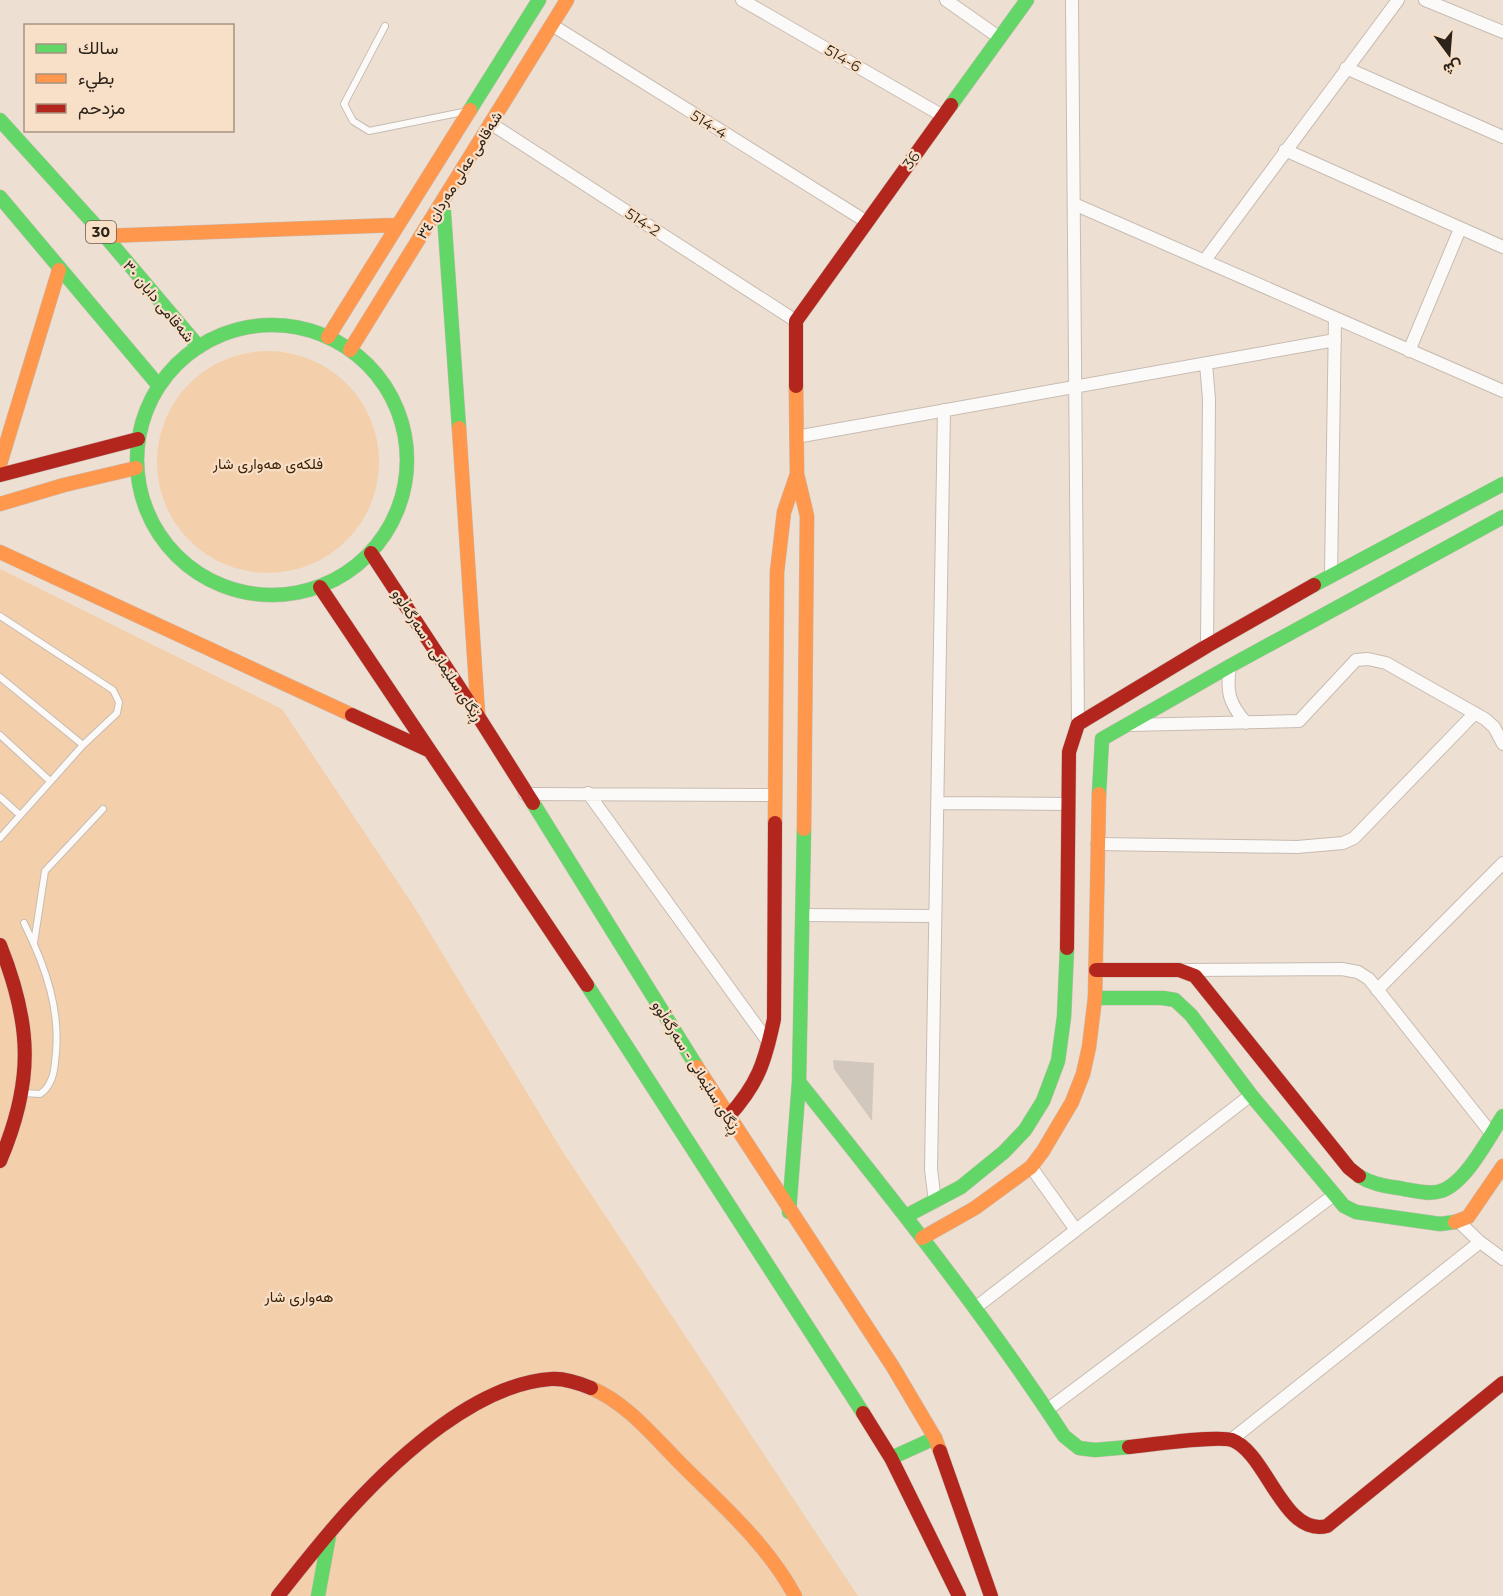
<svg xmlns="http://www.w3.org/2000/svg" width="1503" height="1596" font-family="Montserrat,Vazirmatn,sans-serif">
<rect width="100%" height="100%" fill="#eddfd2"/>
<!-- green -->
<path fill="#f3cfac" d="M157 462a111 111 0 1 1 222 0a111 111 0 1 1-222 0Z
M0 569 282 709 413 905 561 1149 858 1596H0Z"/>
<!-- building -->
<path fill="#d2c7bd" d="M833 1060 874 1063 872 1121 834 1069Z"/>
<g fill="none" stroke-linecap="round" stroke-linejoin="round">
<!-- lane casing -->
<g stroke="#c7bcb2" stroke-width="8">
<path id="lane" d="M385 26 344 104 353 121 369 131 463 112
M0 616 113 690 119 702 117 713 83 745 0 838
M0 677 83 745
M0 735 50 781
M0 797 20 815
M34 943 45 871 103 809
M24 1093 40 1094C51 1087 54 1075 55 1062 62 1013 46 967 24 923"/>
</g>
<!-- street casing -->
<g stroke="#c7bcb2" stroke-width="14">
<path id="street" d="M742 0 943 116
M946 0 1000 38
M1072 0 1078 724
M1425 0 1503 32
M552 25 867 222
M1346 68 1503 137
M490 123 796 321
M1285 150 1503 247
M1074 204 1503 391
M1205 260 1398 0
M1409 351 1460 229
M1206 364 1209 399 1207 646
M796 437 1335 340
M1331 575 1335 318
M1230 666C1226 692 1229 703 1246 723
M1130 725 1299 721 1356 660 1368 659 1386 663 1485 719 1494 727 1503 744
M588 793 769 1043
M525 794 774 795
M937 803 1068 804
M1097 844 1297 847 1343 843 1354 838 1475 713
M803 915 934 916
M1186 970 1342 969 1358 972 1369 979 1491 1133
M1377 990 1503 863
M1031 1167 1076 1230
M935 1202 931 1169 944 410
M1459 1222 1480 1242 1503 1259
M975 1308 1251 1095
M1047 1410 1334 1195
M1231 1440 1480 1242"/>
</g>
<!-- fast casing -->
<g stroke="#c7bcb2" stroke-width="15">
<path id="fast" d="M951 105 1027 0
M470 110 539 0
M0 120 105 236 199 347
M0 197 159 386
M443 200 459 428
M137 460a135 135 0 1 1 270 0a135 135 0 1 1-270 0Z
M1314 585 1503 484
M1099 794 1102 739 1230 666 1503 517
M533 803 697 1067
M587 985 863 1413
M1095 998H1163L1175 1000 1191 1015 1251 1095 1344 1206 1356 1212 1440 1224 1455 1222
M799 1082C891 1197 983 1312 1064 1436L1079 1448 1095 1450 1129 1447
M1359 1176C1373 1185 1388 1186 1404 1189 1415 1191 1430 1195 1441 1191 1466 1183 1489 1137 1503 1116
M789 1212 799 1082 804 829
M906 1216 961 1187 1004 1152 1025 1130 1043 1101 1058 1061 1064 1017 1067 948
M891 1458 935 1438
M318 1596 329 1536"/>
</g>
<!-- slow casing -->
<g stroke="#c7bcb2" stroke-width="15">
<path id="slow" d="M105 236 396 225
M328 337 470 110
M350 350 567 0
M796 386 797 474 807 516 804 829
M459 428 478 714
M0 464 59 270
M0 504 64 485 136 468
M0 552 352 715
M775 823 777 572 784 512 797 474
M697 1067 893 1367 935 1438 940 1451
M1455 1222 1468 1217 1503 1166
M922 1238 975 1208 1031 1167 1043 1151 1072 1102 1083 1074 1089 1047 1095 998 1099 794
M591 1388C627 1403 654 1437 681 1464 723 1506 767 1544 795 1596"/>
</g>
<!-- jam casing -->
<g stroke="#c7bcb2" stroke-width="15">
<path id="jam" d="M796 386V321L951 105
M0 475 138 439
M371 553 478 716 533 803
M320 587 587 985
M352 715 430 751
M0 945C32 1025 34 1081 0 1161
M1067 948 1069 752 1078 724 1207 646 1314 585
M1096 970H1179L1195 976 1349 1168 1359 1176
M728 1117C758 1084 765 1062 774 1019L775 823
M863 1413 891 1458 959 1596
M1129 1447C1149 1445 1216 1435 1232 1440 1267 1453 1283 1537 1327 1526L1503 1383
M940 1451 991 1596
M278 1596C302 1566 325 1536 351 1508 399 1456 477 1384 551 1379 564 1378 579 1383 591 1388"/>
</g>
<!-- lane -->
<use href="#lane" stroke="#fcfaf8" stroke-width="6"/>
<!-- street -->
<use href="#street" stroke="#fcfaf8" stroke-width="12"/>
<!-- fast -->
<use href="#fast" stroke="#63d668" stroke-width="14"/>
<!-- slow -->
<use href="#slow" stroke="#ff974d" stroke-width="14"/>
<!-- jam -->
<use href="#jam" stroke="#b3261e" stroke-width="14"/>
</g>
<g text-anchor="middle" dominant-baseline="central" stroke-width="4.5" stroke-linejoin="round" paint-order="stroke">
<!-- shield labels -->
<rect fill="#f8dfc7" stroke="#695b4e" stroke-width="1.5" x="86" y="221" width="30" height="22" rx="4.5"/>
<g font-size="14" font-weight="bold" fill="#2c231a">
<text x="101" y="232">30</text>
</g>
<!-- street labels -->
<g font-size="15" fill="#2c231a" stroke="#f8dfc7">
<text transform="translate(843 58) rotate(30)">514-6</text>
<text transform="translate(709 124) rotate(32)">514-4</text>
<text transform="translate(911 160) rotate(-54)">36</text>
<text transform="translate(459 175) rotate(-58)">شەقامی عەلی مەردان ٣٤</text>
<text transform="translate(643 222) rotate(33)">514-2</text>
<text transform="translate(159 301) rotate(50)">شەقامی دابان ٣٠</text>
<text transform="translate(438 655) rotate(57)">ڕێگای سلێمانی - سەرگەڵوو</text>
<text transform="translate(697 1067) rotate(58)">ڕێگای سلێمانی - سەرگەڵوو</text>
</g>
<!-- park labels -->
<g font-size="15" fill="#3d2406" stroke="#f8dfc7">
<text x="268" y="463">فلکەی هەواری شار</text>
<text x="299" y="1296">هەواری شار</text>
</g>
</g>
<!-- legend -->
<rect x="24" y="24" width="210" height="108" fill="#f8dfc7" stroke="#a69482" stroke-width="1.5"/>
<rect x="36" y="44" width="30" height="9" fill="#63d668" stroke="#a69482" stroke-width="1.5"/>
<text x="78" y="54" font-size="18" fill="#2c231a">سالك</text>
<rect x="36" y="74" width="30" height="9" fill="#ff974d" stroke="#a69482" stroke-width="1.5"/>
<text x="78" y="84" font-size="18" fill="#2c231a">بطيء</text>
<rect x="36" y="104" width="30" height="9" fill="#b3261e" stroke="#a69482" stroke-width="1.5"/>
<text x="78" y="114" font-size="18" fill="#2c231a">مزدحم</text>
<!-- north arrow -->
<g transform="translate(1449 54) rotate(164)" stroke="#f8dfc7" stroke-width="4.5" paint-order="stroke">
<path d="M0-4.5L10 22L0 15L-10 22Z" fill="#2c231a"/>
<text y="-9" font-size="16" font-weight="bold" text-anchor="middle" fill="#2c231a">ش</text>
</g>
</svg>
